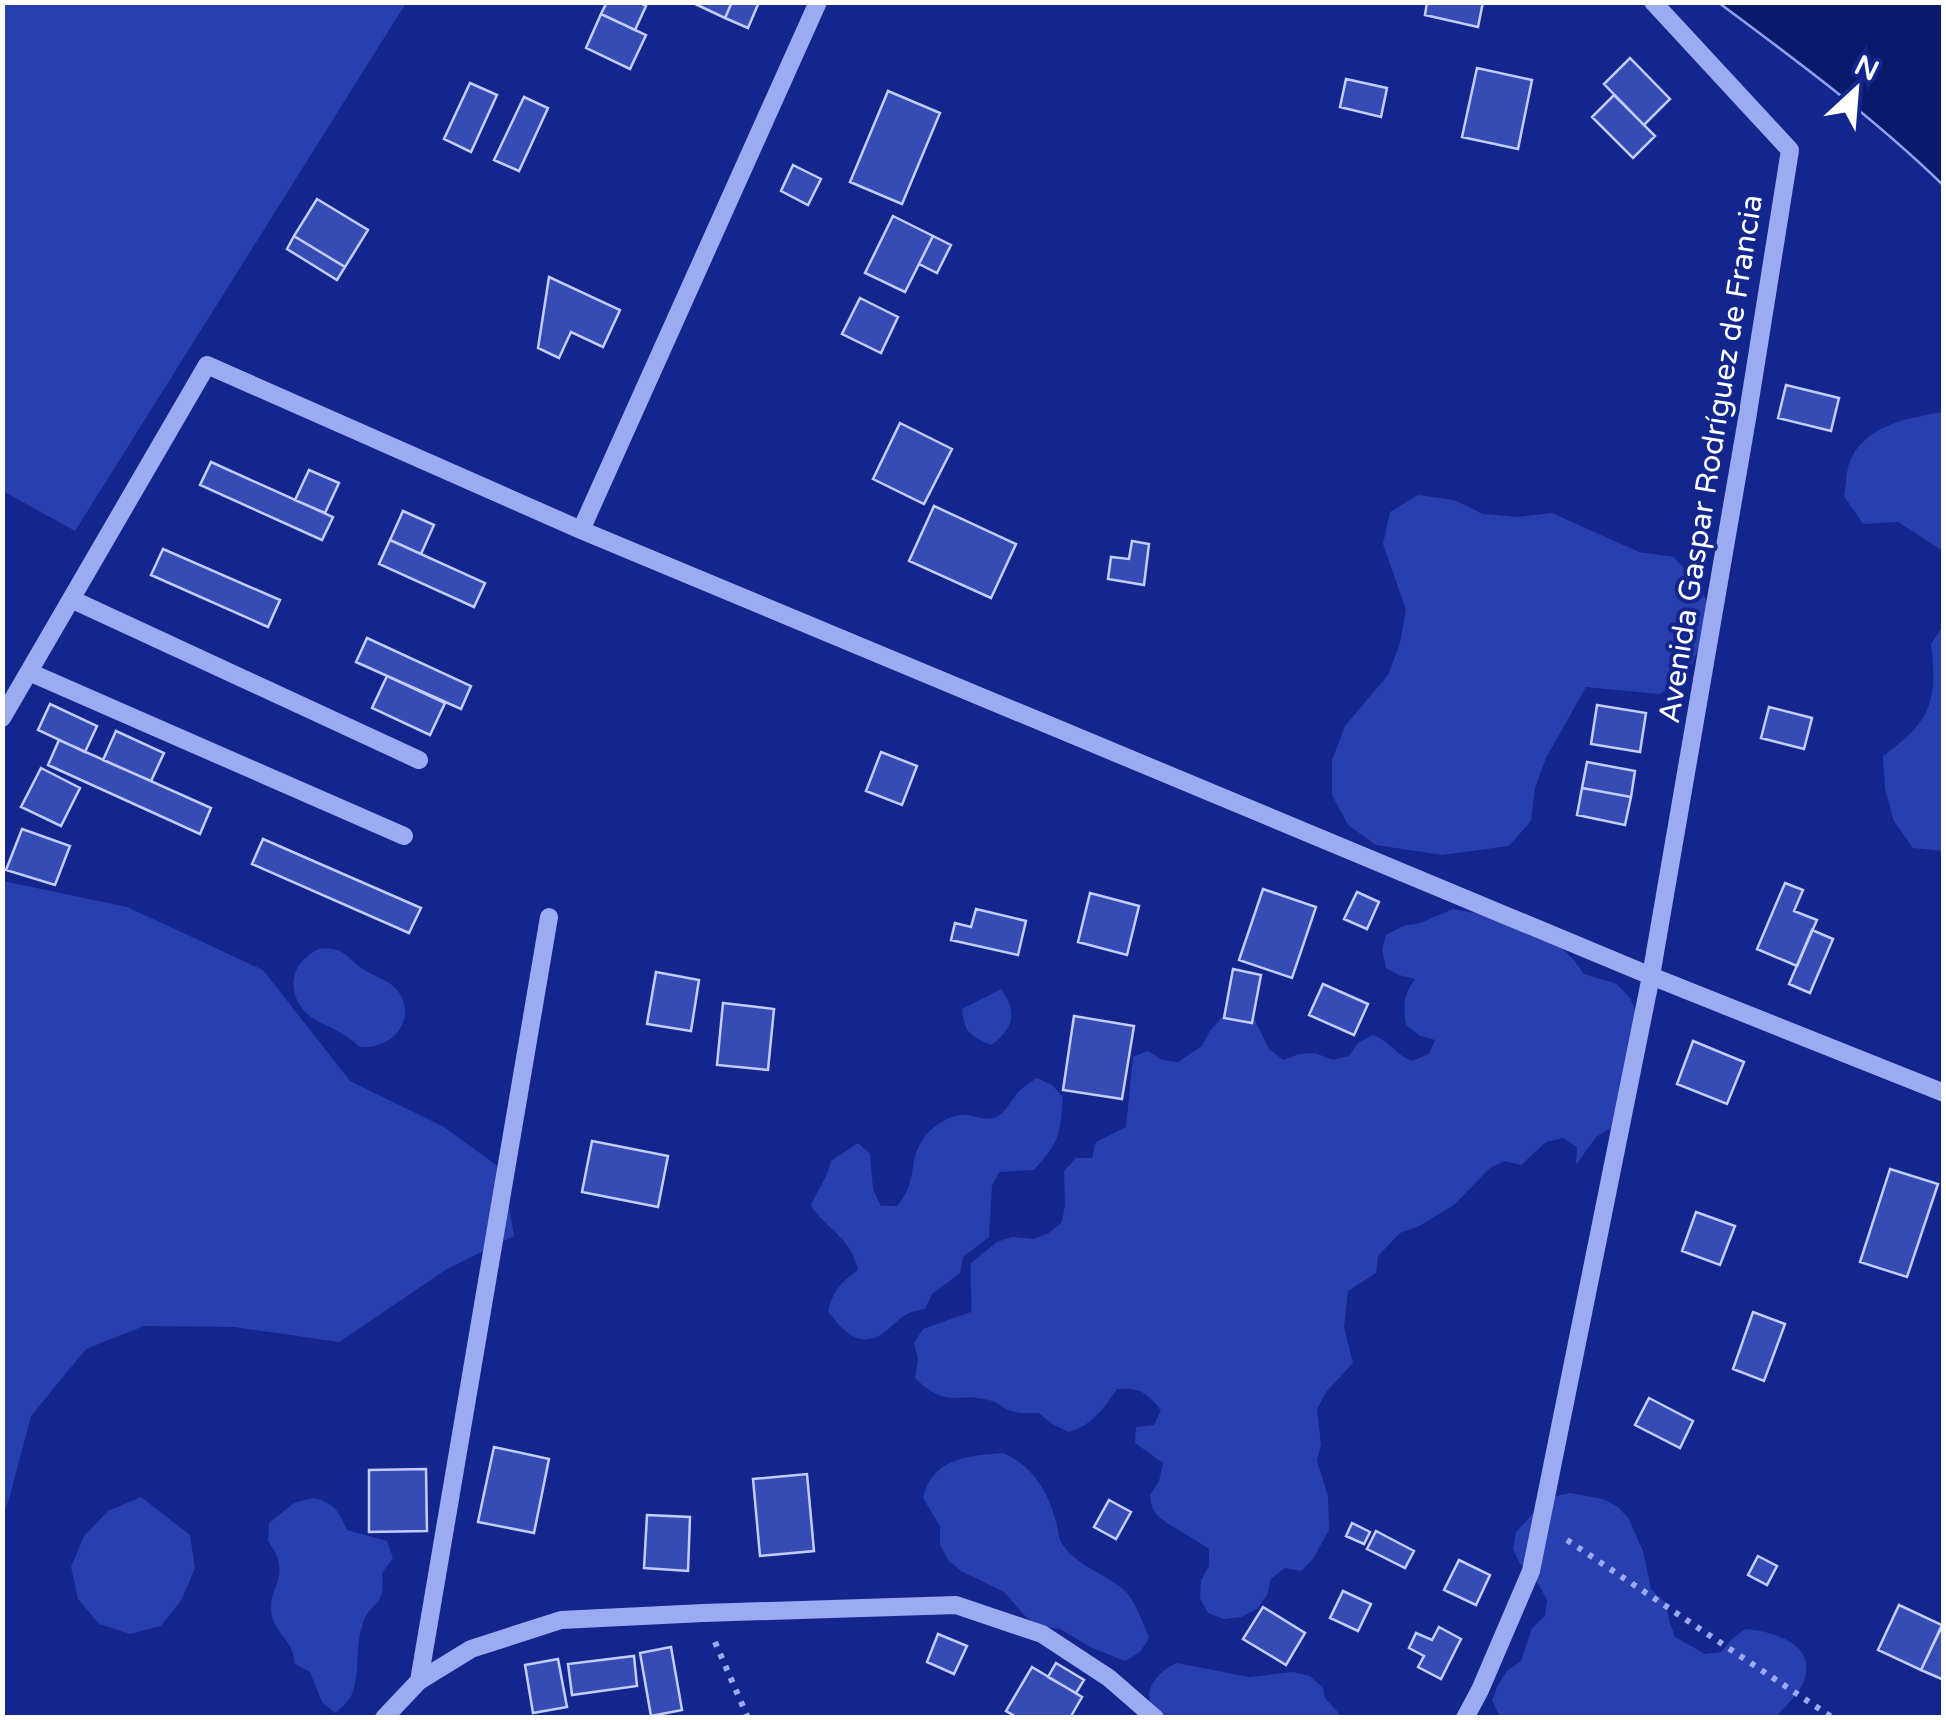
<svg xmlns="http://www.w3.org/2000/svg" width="1946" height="1720" font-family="'Varela Round',sans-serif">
<rect width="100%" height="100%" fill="#13268e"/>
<!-- green -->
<path fill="#283faf" d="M2 3H406L75 531 3 491Z
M1943 412H1944L1943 551 1898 522 1863 524 1844 496C1846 486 1846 473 1849 464 1863 425 1908 418 1943 412Z
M1418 495 1454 500 1483 514 1518 517 1552 513 1639 552 1674 557 1696 582 1714 613 1687 675 1660 694 1586 687 1546 758 1535 788 1531 821 1509 846 1442 855 1376 845 1348 825 1332 795V760L1345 726 1388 675 1400 643 1406 610 1383 544 1390 512Z
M1943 626V851L1913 848 1894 821 1885 789 1883 756C1931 722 1938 701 1931 644Z
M3 881 127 907 263 970 350 1081 444 1127 503 1170 514 1236 447 1269 339 1342 234 1327 144 1326 86 1349 31 1416 9 1499 3 1515Z
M1453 909 1537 925 1574 960 1584 974 1617 984 1630 998 1637 1014 1613 1127 1596 1137 1576 1165 1577 1147 1563 1138 1546 1142 1521 1165 1505 1161 1490 1168 1454 1205 1419 1226 1400 1233 1378 1256 1376 1273 1348 1291 1344 1327 1353 1363 1326 1392 1317 1409 1321 1445 1317 1461 1328 1496 1329 1530 1313 1559 1301 1571 1285 1568 1271 1579 1267 1595 1257 1609 1241 1617 1224 1619 1208 1613 1200 1598 1201 1580 1209 1566V1549C1195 1538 1162 1524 1154 1511 1151 1506 1151 1501 1150 1495L1159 1481 1163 1463 1135 1443 1136 1427 1154 1425 1161 1410C1147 1393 1140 1387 1117 1389 1103 1409 1094 1424 1069 1432L1052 1424 1039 1413C1028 1413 1016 1414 1006 1409 998 1405 1001 1404 992 1401 956 1390 949 1411 915 1378L918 1359 914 1343 923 1329 971 1312C973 1295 969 1280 971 1263L997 1242 1012 1237 1034 1239 1049 1233 1062 1222 1065 1205 1064 1171 1076 1158H1092L1096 1142 1126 1127 1133 1057 1148 1051 1162 1060 1178 1062 1202 1046 1210 1031 1222 1017 1241 1016 1254 1018 1269 1049 1283 1060 1299 1054 1315 1053 1333 1060 1349 1056 1358 1043 1373 1035C1393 1043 1393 1053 1412 1061L1429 1054 1435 1040 1420 1036 1406 1025C1403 1006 1403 995 1415 979L1399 975 1386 968 1382 950 1386 935 1403 926 1420 923Z
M321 948C327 949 332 948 337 950 347 953 354 964 363 969 374 977 388 979 397 990 419 1019 392 1050 360 1047 354 1042 348 1037 341 1033 332 1027 321 1024 312 1018 284 996 288 962 321 948Z
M1001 989C1018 1012 1014 1028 991 1045 970 1036 964 1032 962 1009Z
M1037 1078 1052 1085 1063 1097C1060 1134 1060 1142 1034 1170L999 1172 992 1186 989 1237 963 1257 960 1273 932 1294 925 1309C919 1310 914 1311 909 1313 899 1318 891 1328 882 1334 858 1349 842 1330 828 1311 833 1291 841 1282 858 1270 851 1238 829 1231 811 1206 817 1190 827 1179 831 1161L858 1143 870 1154 873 1189 881 1206H897C919 1180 907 1164 922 1141 930 1127 951 1113 968 1115 979 1117 986 1122 998 1116 1006 1112 1012 1099 1018 1092 1024 1086 1030 1083 1037 1078Z
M1003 1453C1031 1465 1047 1489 1055 1518 1059 1530 1057 1538 1065 1548 1079 1566 1105 1574 1123 1589 1137 1602 1142 1622 1149 1638L1140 1652 1125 1661 1092 1648 1060 1629 1041 1626 1027 1618 1004 1592 961 1571 948 1560 940 1544V1526L923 1498C932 1458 967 1456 1003 1453Z
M1570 1493 1603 1499 1618 1507 1629 1519 1643 1551 1651 1589 1666 1603 1669 1620 1675 1637 1705 1654 1721 1652 1732 1639 1745 1629C1772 1631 1815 1643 1805 1678 1800 1694 1786 1705 1776 1717H1500L1492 1700 1498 1685 1507 1671 1521 1661 1532 1628 1545 1616 1547 1600 1531 1571 1520 1564 1513 1549 1516 1532 1540 1506 1553 1497Z
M141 1497 190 1535 195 1568 182 1599 161 1626 130 1634 99 1624 78 1599 71 1567 84 1536 108 1511Z
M313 1498C335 1503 338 1510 347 1530L387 1541 393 1558 382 1573C386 1610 371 1599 363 1623 355 1644 360 1667 354 1688 351 1700 344 1706 335 1713L322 1702 310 1672 295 1664C294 1659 293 1653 291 1648 286 1638 277 1631 273 1620 263 1586 296 1580 268 1541L269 1523 294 1503Z
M1177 1663 1249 1677 1293 1672 1310 1676 1323 1688 1325 1698 1337 1711 1340 1717H1162C1158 1713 1153 1709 1151 1704 1143 1686 1163 1669 1177 1663Z"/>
<!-- water -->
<path fill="#0b196a" stroke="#8ea1f4" stroke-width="2.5" d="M1719 3H1943V185C1874 118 1796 60 1719 3Z"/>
<!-- building -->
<path fill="#364cb5" stroke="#c3cdfc" stroke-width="2.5" d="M607 2H639L646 6 635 30 601 14Z
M691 2H732L725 18Z
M732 2H759L748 28 725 18Z
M1427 2H1483L1478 27 1425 15Z
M601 14 646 35 630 69 586 48Z
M1630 58 1670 99 1644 125 1604 84Z
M1477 68 1532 80 1518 149 1462 137Z
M1346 79 1387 88 1381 117 1340 107Z
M470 83 497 95 471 152 444 139Z
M888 91 940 113 902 204 850 182Z
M1614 95 1655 136 1633 158 1592 117Z
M524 97 548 108 519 171 494 160Z
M793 165 821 179 808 205 781 191Z
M317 199 368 230 345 267 294 236Z
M893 216 933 236 905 292 865 273Z
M294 236 345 267 337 280 287 249Z
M933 236 951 245 937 273 919 264Z
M549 277 620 310 603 347 571 332 559 358 538 348Z
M860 298 898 317 881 353 842 334Z
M1786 385 1839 398 1831 431 1778 418Z
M900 423 952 449 924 504 873 479Z
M211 462 333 517 322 540 200 485Z
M309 470 339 483 325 513 295 500Z
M934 506 1016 544 991 598 909 561Z
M403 511 434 525 421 554 390 540Z
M390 540 485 583 474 607 379 564Z
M1132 541 1149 544 1144 585 1108 579 1111 557 1129 559Z
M163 549 280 600 268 627 151 575Z
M367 638 471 686 461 709 356 662Z
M387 676 445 703 430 735 372 708Z
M50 704 97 726 85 752 38 730Z
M1597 705 1646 713 1640 752 1591 744Z
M1769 707 1812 718 1804 749 1761 738Z
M116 731 164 753 151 781 103 760Z
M59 740 211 808 200 834 48 765Z
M881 752 917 766 902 805 866 791Z
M1587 762 1635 771 1631 797 1582 788Z
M41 768 80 788 61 826 21 807Z
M1582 788 1631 797 1625 825 1577 815Z
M22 829 70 846 55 885 6 870Z
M263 839 421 908 409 933 252 864Z
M1785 883 1803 890 1794 911 1817 920 1797 966 1757 949Z
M1263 889 1316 907 1292 978 1239 960Z
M1357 892 1379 902 1367 929 1344 919Z
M1090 893 1139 906 1127 955 1078 942Z
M976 909 1026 921 1018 955 951 940 955 923 971 927Z
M1812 930 1833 939 1810 993 1789 984Z
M1233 969 1261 975 1252 1023 1224 1018Z
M656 972 699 980 691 1031 647 1024Z
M1323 984 1368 1004 1354 1035 1309 1015Z
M723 1003 774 1009 768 1070 717 1065Z
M1074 1016 1134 1026 1122 1099 1063 1090Z
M1693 1041 1744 1062 1727 1104 1677 1084Z
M592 1141 668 1156 658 1207 582 1192Z
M1890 1169 1938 1184 1907 1277 1860 1262Z
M1696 1212 1735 1226 1720 1265 1682 1251Z
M1753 1312 1785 1324 1764 1381 1733 1369Z
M1649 1398 1693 1421 1680 1448 1635 1425Z
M494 1447 549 1459 534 1533 478 1522Z
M426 1469 427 1531 369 1532V1470Z
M807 1474 814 1551 760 1556 753 1479Z
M1109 1500 1131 1512 1116 1539 1094 1527Z
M647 1515 690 1517 688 1571 644 1568Z
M1352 1523 1370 1532 1364 1544 1346 1536Z
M1376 1531 1414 1551 1405 1568 1367 1549Z
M1758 1556 1777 1566 1767 1585 1748 1575Z
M1459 1560 1490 1575 1476 1605 1444 1590Z
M1343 1591 1371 1604 1358 1631 1330 1618Z
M1899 1605 1942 1625 1921 1670 1878 1650Z
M1263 1607 1305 1633 1286 1665 1243 1639Z
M1944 1622V1680L1921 1670Z
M1439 1627 1461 1639 1441 1679 1418 1667 1424 1656 1409 1648 1416 1633 1432 1640Z
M938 1634 967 1646 954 1674 927 1662Z
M671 1647 682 1710 651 1716 640 1653Z
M634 1656 637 1686 572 1695 568 1664Z
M558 1659 567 1707 533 1713 525 1665Z
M1056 1663 1084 1680 1076 1693 1048 1677Z
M1032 1667 1082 1697 1070 1718H1018L1006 1711Z"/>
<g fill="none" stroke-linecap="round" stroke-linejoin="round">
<!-- path -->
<path stroke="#9cabf1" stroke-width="6" stroke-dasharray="5 8" stroke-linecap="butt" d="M1567 1540 1833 1718
M715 1642 748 1718"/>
<!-- minor -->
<path stroke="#9cabf1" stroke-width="18" d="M581 530 818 2
M71 599 419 760
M29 672 404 836
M2 718 207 365 581 530 1651 976 1944 1093
M419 1681 549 917
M384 1718 419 1681 471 1649 561 1620 703 1613 956 1605 1042 1634 1109 1678 1155 1718
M1465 1718 1480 1690 1531 1571 1651 976 1747 419 1790 150 1653 2"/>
</g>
<g text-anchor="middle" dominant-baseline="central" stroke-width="8" stroke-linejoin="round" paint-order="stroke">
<!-- street labels -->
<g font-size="30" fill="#fff" stroke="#13268e">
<text transform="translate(1711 459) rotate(-81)">Avenida Gaspar Rodríguez de Francia</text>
</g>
</g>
<!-- border -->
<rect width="1946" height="1720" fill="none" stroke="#ffffff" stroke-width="10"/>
<!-- north arrow -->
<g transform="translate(1856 90) rotate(26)" stroke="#13268e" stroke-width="8" paint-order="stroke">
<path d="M0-8L18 38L0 25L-18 38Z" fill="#ffffff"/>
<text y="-15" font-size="28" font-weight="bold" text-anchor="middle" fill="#ffffff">N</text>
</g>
</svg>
